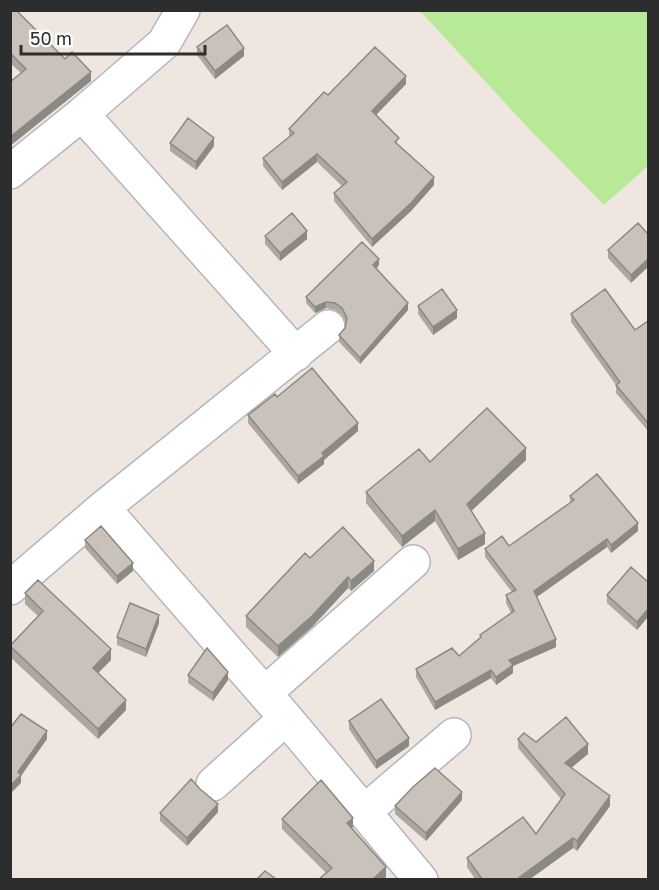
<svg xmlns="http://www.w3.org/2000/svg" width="659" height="890" font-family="'Golos Text',sans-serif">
<rect width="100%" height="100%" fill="#efe7df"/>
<!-- green -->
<path fill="#b8e998" d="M420 11H648V166L604 205 531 131Z"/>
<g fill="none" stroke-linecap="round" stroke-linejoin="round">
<!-- minor casing -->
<g stroke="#b3b6c1" stroke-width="36">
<path id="minor" d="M82 114 296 354
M10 172 82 114 164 43 183 10
M103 508 286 718 421 880
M10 588 103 508 328 327
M265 693 413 562
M213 784 286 718
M364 812 454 735"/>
</g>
<!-- minor -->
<use href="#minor" stroke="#fff" stroke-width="33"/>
</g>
<!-- wall -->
<path fill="#aca7a0" d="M10 10 65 59 91 81 10 146V82L21 73 10 63Z
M197 47 244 56 215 79 197 55Z
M406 84 376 115 399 145 434 185 411 211 372 247 334 201V193L342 186 317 162 282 190 263 166V158L289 137V129L328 95Z
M170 143 214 146 196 170 170 151Z
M638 223 631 283 608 258V250Z
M265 236 307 239 280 261 265 244Z
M379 265 376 269 408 310 360 364 339 342V335L345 328 346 323 342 315 335 310 326 308 315 313 306 303V297Z
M418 306 457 318 433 335 418 314Z
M571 314 635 330 648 321V431L616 393V385L571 322Z
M277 397 358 431 324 460V464L298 484 248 423V415Z
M526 460 471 511 485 544 458 560 435 521 402 547 366 503V492L430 462Z
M570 496 638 531 611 553 607 547 537 597 556 647 513 666V673L496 685 491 678 435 710 416 677V669L459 656 480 639V635L511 613 506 603V595L512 592 485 557V549L509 546 570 503Z
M85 540 133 571 117 584 85 548Z
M310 558 374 571 351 591 348 588 312 627 278 657 246 627V616Z
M648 582 637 630 607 603V595Z
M25 593 111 660 98 673 126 710 98 739 10 657V645L38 616 25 604Z
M159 623 146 657 117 645V637Z
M188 675 228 680 213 701 188 683Z
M349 721 409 746 376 769 349 729Z
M518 739 588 754 571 768 610 806 577 851 573 848 530 879H475L467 867V858L536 834 561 799 518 748Z
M462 800 426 841 395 814V806Z
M218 812 187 846 160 821V813Z
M282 819 353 827 351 829 386 877 384 879H319L326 873 282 829Z"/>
<!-- shaded-wall -->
<path fill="#8c8882" d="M244 48V56L215 79V71Z
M91 72V81L10 146V137Z
M406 76V84L372 119V111Z
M214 138V146L196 170V162Z
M317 154V162L282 190V182Z
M434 177V185L411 211 372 247V239Z
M307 231V239L280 261V253Z
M379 259V265L373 272V265Z
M648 259V267L631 283V275Z
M326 302V308L315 313V307Z
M408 303V310L360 364V358Z
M457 310V318L433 335V327Z
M358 423V431L324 460V464L298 484V476L322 453Z
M526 448V460L467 515V504Z
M435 510V521L402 547V536Z
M638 523V531L611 553V545Z
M485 533V544L458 560V549Z
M607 539V547L534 599V591Z
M374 561V571L351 591V581Z
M133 563V571L117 584V576Z
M348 577V588L312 627 278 657V646Z
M648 609V617L637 630V622Z
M159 615V623L146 657V649Z
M556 639V647L513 666V673L496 685V677L509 660Z
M111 649V660L93 678V668Z
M491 670V678L435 710V702Z
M228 672V680L213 701V693Z
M126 700V710L98 739V729Z
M47 731V739L21 776V783L10 794V786L18 772Z
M409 738V746L376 769V761Z
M588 744V754L565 773V763Z
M462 792V800L426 841V833Z
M610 796V806L577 851V841Z
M218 804V812L187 846V838Z
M353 818V827L347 833V823Z
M573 838V848L530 879H517Z
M386 867V877L384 879H373Z"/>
<!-- building -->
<path fill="#c8c2ba" stroke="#8c8882" stroke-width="1.5" d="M10 10H16L65 59 72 52 91 72 10 137V82L26 69 10 53Z
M227 25 244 48 215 71 197 47Z
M375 47 406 76 372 111 399 138 395 142 434 177 411 203 372 239 334 193 347 182 317 154 282 182 263 158 294 133 289 129 324 92 328 95Z
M188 118 214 138 196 162 170 143Z
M292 213 307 231 280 253 265 236Z
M638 223 648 234V259L631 275 608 250Z
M362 242 379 259 373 265 408 303 360 358 339 335 345 328 347 318 342 308 335 303 326 302 315 307 306 297Z
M442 289 457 310 433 327 418 306Z
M605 289 635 330 648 321V423L616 385 620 382 571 314Z
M312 368 358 423 322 453 324 456 298 476 248 415 275 394 277 397Z
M487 408 526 448 467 504 485 533 458 549 435 510 402 536 366 492 419 449 430 462Z
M597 474 638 523 611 545 607 539 534 591 556 639 509 660 513 665 496 677 491 670 435 702 416 669 452 648 459 656 481 637 480 635 514 611 506 595 516 590 485 549 502 536 509 546 574 500 570 496Z
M101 526 133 563 117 576 85 540Z
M343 527 374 561 351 581 348 577 312 616 278 646 246 616 305 553 310 558Z
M631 567 648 582V609L637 622 607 595Z
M38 580 111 649 93 668 126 700 98 729 10 646 43 611 25 593Z
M130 603 159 615 146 649 117 637Z
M207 648 228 672 213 693 188 675Z
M381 699 409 738 376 761 349 721Z
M21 714 47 731 18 772 21 775 10 786V728Z
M566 717 588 744 565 763 610 796 577 841 573 838 517 879H482L467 858 523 817 536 834 565 794 518 739 524 733 536 742Z
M435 768 462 792 426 833 395 806 413 787Z
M191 779 200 789 218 804 187 838 160 813Z
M321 780 353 818 347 823 386 867 373 879H319L332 868 282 819Z
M265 871 276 879H257Z"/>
<!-- border -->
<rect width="659" height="890" fill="none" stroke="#2d2d2d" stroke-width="24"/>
<!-- scale -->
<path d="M21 45v9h184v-9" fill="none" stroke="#2d2d2d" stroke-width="3"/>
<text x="30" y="45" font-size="18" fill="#2d2d2d" stroke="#ffffff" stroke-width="4.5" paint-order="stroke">50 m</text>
</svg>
